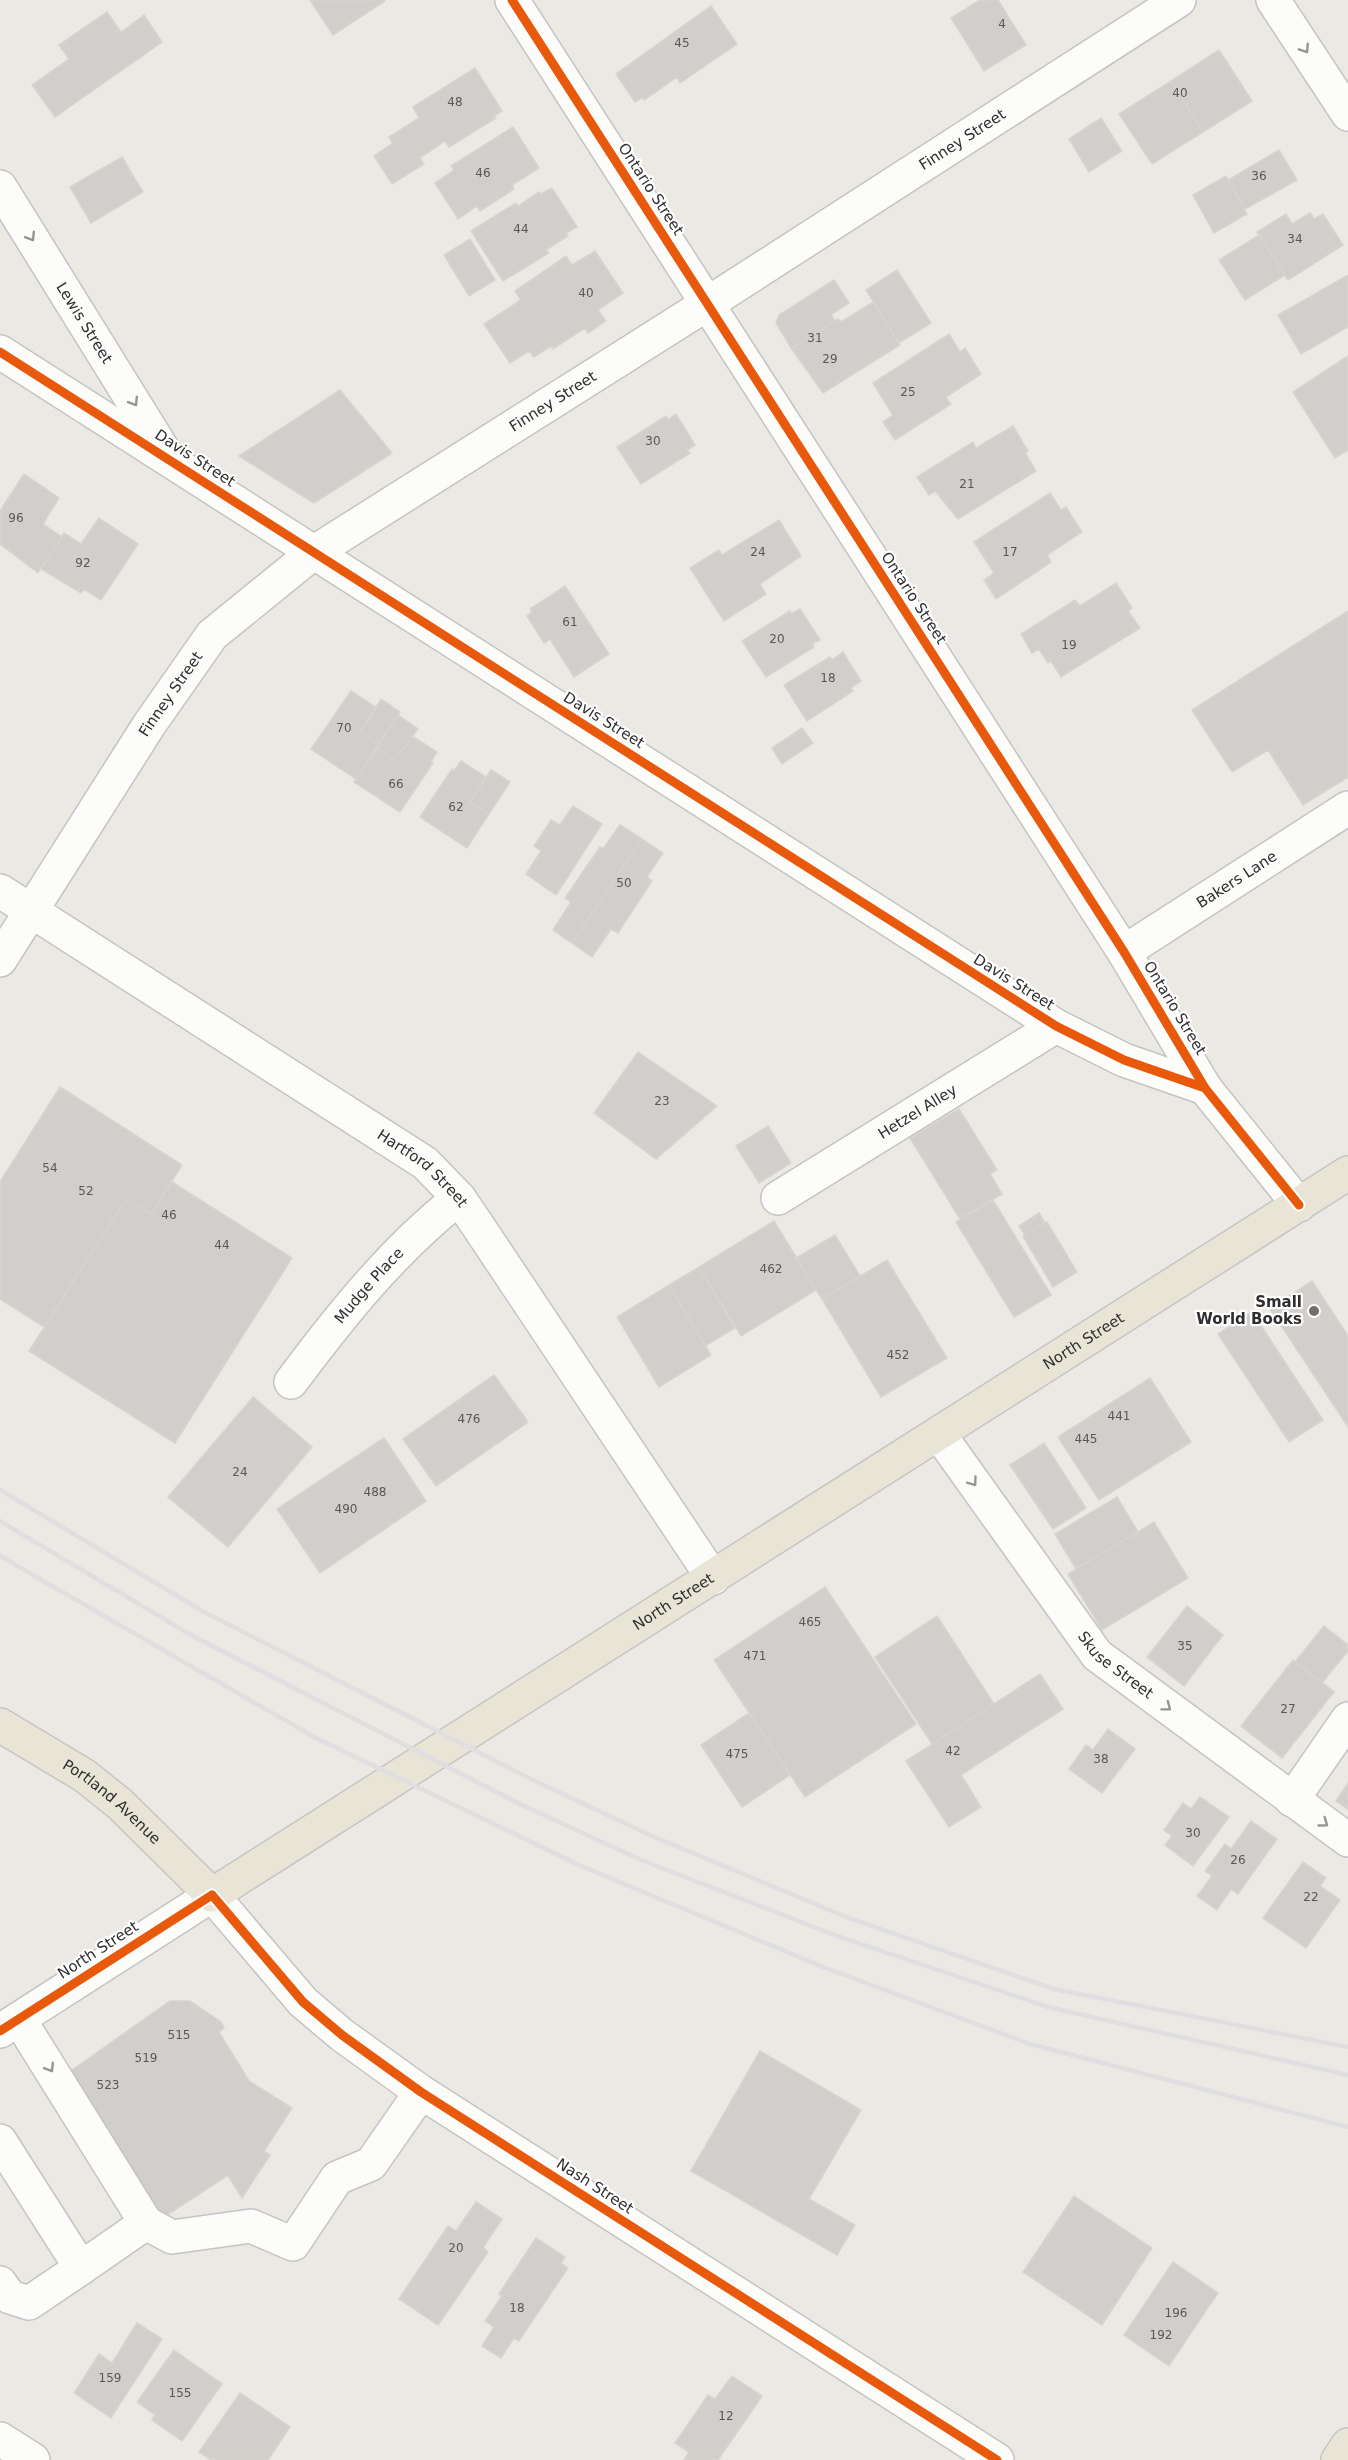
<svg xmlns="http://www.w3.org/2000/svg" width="1348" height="2460" font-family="'DejaVu Sans',sans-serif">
<rect width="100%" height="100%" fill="#ece8e4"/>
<!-- building -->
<path fill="#d1cecb" stroke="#d7d4d0" stroke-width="1.5" d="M310 0H384L385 1 333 35Z
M980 0H998L1026 45 984 71 951 18Z
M711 6 737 44 680 83 677 77 644 100 643 97 635 102 616 74Z
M107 12 121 32 144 15 162 42 55 117 32 85 69 59 59 45Z
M1219 50 1252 101 1203 132 1171 81Z
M475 68 502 111 494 116 496 118 449 147 445 141 420 158 424 164 392 184 374 156 393 143 389 137 419 118 413 107Z
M1171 81 1203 132 1152 164 1119 114Z
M1101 118 1122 151 1089 172 1069 139Z
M513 127 539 168 512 185 514 189 480 211 477 206 458 219 435 183 454 170 451 166Z
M1279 150 1297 180 1245 209 1228 180Z
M122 157 143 192 91 223 70 187Z
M1226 176 1247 214 1214 233 1193 195Z
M552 188 577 227 566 233 568 236 546 250 549 253 503 281 471 231 516 203 518 206 539 192 541 194Z
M1310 213 1314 219 1323 214 1343 245 1288 280 1257 232 1286 214 1292 224Z
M1259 235 1285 275 1245 300 1219 260Z
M470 239 495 280 469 296 444 255Z
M595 251 623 293 598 310 606 321 588 333 585 328 553 349 551 346 534 357 529 351 510 363 484 324 521 300 515 291 566 256 572 265Z
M897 270 931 323 899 343 866 290Z
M1348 275V327L1301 354 1278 315Z
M834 280 849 303 831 315 835 321 791 348 776 323 779 315Z
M873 302 900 345 823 393 791 348 838 319 841 322Z
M949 334 960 352 965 348 981 374 946 397 951 404 895 440 883 422 893 415 873 383Z
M1348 356V450L1335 458 1293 392Z
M340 390 392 453 314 503 239 456Z
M676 414 695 445 687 450 690 453 641 484 617 447 666 416 668 420Z
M1013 426 1028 451 1025 453 1036 471 958 519 935 491 929 495 917 477 973 442 976 448Z
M24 474 59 498 43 524 62 537 38 573 0 544V511Z
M1050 493 1061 510 1066 507 1082 532 1047 555 1051 562 996 599 984 580 994 573 974 542Z
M99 518 138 544 101 600 84 589 81 593 41 569 64 533 81 544Z
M779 520 801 556 760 584 766 594 724 621 690 568 719 550 722 555Z
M1116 583 1132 608 1128 611 1140 628 1061 677 1051 661 1048 663 1039 649 1032 653 1021 634 1075 600 1080 606Z
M565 586 609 654 574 677 550 639 544 643 527 616 532 612 530 609Z
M800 609 820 640 812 644 814 647 766 677 742 641 790 611 791 614Z
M1348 611V777L1303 805 1268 750 1232 772 1192 710Z
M843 652 861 681 851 688 853 691 807 721 784 685 830 657 832 660Z
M351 691 377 708 360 732 379 744 356 779 311 749Z
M381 699 400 712 379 744 360 732Z
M398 715 418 729 395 760 377 748Z
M802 728 813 743 782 764 772 748Z
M412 736 437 752 431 762 433 763 400 812 354 782 377 748 395 760Z
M461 761 486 777 470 802 489 814 467 848 420 817 452 769 454 771Z
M491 770 510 782 489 814 470 802Z
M573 806 602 824 556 895 526 874 541 851 534 846 551 820 560 825Z
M620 825 642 839 572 943 553 930 571 902 565 898 600 847 603 849Z
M642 839 663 853 647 877 652 881 618 933 611 929 592 957 572 943Z
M638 1052 717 1106 656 1159 594 1113Z
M60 1087 182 1165 151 1214 127 1198 44 1327 0 1299V1182Z
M959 1109 997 1170 990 1174 1002 1194 960 1219 910 1138Z
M768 1126 791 1163 759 1183 736 1146Z
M172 1182 292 1258 175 1443 29 1351 127 1198 151 1214Z
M993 1200 1051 1295 1014 1317 956 1222Z
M1039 1213 1045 1223 1025 1235 1019 1226Z
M774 1221 816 1290 741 1336 699 1267Z
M1047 1222 1077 1272 1053 1287 1023 1236Z
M835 1235 860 1276 822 1299 796 1258Z
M887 1260 947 1358 881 1397 822 1299Z
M699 1267 735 1328 705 1346 669 1285Z
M1312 1281 1348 1336V1427L1270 1309Z
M669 1285 711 1355 659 1387 617 1317Z
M1252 1312 1323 1420 1289 1442 1218 1334Z
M494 1375 528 1422 436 1486 403 1439Z
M1150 1378 1191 1442 1099 1500 1058 1437Z
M253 1397 312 1447 228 1547 168 1497Z
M384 1438 426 1501 320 1573 277 1509Z
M1044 1443 1086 1508 1053 1529 1010 1465Z
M1117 1497 1138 1532 1076 1569 1055 1534Z
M1154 1522 1188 1578 1102 1630 1068 1574Z
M825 1587 916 1724 805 1797 714 1660Z
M1187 1606 1223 1635 1184 1686 1147 1657Z
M937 1616 994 1704 932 1744 875 1657Z
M1324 1626 1348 1645V1651L1322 1683 1295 1662Z
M1293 1660 1334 1692 1282 1758 1241 1726Z
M1040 1674 1063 1709 961 1775 981 1807 949 1827 906 1761Z
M749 1713 790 1775 742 1807 701 1745Z
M1108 1729 1135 1749 1102 1793 1069 1769 1086 1745 1093 1750Z
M1348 1783V1809L1336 1801Z
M1200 1797 1229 1817 1193 1866 1165 1845 1172 1836 1164 1830 1183 1803 1191 1809Z
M1251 1821 1277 1839 1238 1894 1231 1889 1217 1910 1197 1896 1212 1876 1205 1871 1225 1844 1231 1849Z
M1303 1862 1326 1878 1320 1886 1340 1900 1306 1948 1263 1918Z
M170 2001H190L221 2022 224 2028 219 2032 249 2081 292 2108 264 2151 270 2155 242 2198 228 2175 161 2219 68 2073Z
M760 2051 861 2110 809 2199 855 2225 837 2255 691 2171Z
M1074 2196 1152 2248 1102 2325 1023 2272Z
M476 2202 502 2219 483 2248 488 2252 438 2325 399 2299 448 2226 456 2231Z
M536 2238 565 2257 561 2263 568 2268 519 2341 514 2338 501 2358 482 2346 494 2327 485 2321 502 2296 499 2294Z
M1173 2262 1218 2293 1169 2366 1124 2335Z
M137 2323 162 2339 111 2418 74 2393 99 2354 112 2363Z
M174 2350 222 2384 182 2441 152 2420 155 2415 137 2402Z
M732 2376 762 2396 718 2460H684L689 2452 675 2443 708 2395 715 2399Z
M240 2393 290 2427 268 2460H211L199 2452Z"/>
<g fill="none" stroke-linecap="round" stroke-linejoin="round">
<!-- minor casing -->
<g stroke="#c5c4c5" stroke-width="36">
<g id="minor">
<path d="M512 0 1124 952 1205 1088 1299 1205"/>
<path d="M1273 0 1348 114"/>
<path id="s1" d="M0 187 165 453"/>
<path d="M0 352 1056 1026 1124 1060 1205 1088"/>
<path id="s2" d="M0 891 425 1163 459 1198 478 1226 713 1578"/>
<path id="s3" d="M1124 952 1348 808"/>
<path id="s4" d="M0 960 149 725 212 635 313 553 707 304 1179 0"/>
<path id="s5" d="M778 1198 1056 1026"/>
<path id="s6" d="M291 1382C341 1315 393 1250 459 1198"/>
<path id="s7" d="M939 1434 1097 1655 1348 1840"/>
<path d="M1292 1800 1348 1719"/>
<path d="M19 2019 146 2223"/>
<path d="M0 2031 212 1895 303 2002 342 2035 421 2092 997 2460"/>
<path d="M0 2141 81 2268 29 2303 10 2297 0 2283"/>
<path d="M81 2268 146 2223 172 2237 251 2226 293 2244 337 2178 371 2164 421 2092"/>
<path d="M0 2439 33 2460"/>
</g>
</g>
<!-- major casing -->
<g stroke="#c6c5c4" stroke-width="36">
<g id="major">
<path id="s8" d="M0 1725 85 1776 120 1804 212 1895 1348 1173"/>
<path d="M1338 2460 1348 2445"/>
</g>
</g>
<!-- minor -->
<use href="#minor" stroke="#fcfcfb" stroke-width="33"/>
<!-- major -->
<use href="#major" stroke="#e8e4d6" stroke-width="33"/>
<!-- rail -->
<path stroke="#dfdfe1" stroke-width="4.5" d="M0 1490 204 1612 531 1779 652 1836 846 1917 1054 1989 1348 2047
M0 1521 189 1634 520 1804 641 1860 837 1936 1048 2007 1348 2075
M0 1556 314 1737 581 1866 823 1967 1030 2044 1348 2127"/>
<!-- cycleway casing -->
<g stroke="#fff" stroke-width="13">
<path id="cycleway" d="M512 0 1124 952 1205 1088 1299 1205
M0 352 1056 1026 1124 1060 1205 1088
M0 2031 212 1895 303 2002 342 2035 421 2092 997 2460"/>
</g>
<!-- cycleway -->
<use href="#cycleway" stroke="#e8590c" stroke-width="9"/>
</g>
<!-- one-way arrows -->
<defs><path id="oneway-chevron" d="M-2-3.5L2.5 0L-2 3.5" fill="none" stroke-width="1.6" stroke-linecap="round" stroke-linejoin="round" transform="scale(1.5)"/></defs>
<g stroke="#959594">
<use href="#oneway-chevron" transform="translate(1305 49) rotate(57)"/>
<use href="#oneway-chevron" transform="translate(31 237) rotate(58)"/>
<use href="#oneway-chevron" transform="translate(134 402) rotate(58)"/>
<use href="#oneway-chevron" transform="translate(973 1482) rotate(54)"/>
<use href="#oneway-chevron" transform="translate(1167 1707) rotate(37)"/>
<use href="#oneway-chevron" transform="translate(1324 1823) rotate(36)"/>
<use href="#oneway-chevron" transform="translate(50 2068) rotate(58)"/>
</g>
<!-- markers -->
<circle fill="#706f6e" stroke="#fff" stroke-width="2" cx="1314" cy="1311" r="6"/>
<g text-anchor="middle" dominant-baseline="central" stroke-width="4.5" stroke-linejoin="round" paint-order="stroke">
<!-- number labels -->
<g font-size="12" fill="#585857">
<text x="1002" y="24">4</text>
<text x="682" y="43">45</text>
<text x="1180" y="93">40</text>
<text x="455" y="102">48</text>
<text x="483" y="173">46</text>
<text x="1259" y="176">36</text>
<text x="521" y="229">44</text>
<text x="1295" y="239">34</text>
<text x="586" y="293">40</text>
<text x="815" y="338">31</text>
<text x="830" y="359">29</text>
<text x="908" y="392">25</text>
<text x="653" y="441">30</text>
<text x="967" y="484">21</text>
<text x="16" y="518">96</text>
<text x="758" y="552">24</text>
<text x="1010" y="552">17</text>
<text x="83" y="563">92</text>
<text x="570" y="622">61</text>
<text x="777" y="639">20</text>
<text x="1069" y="645">19</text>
<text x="828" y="678">18</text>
<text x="344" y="728">70</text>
<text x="396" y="784">66</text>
<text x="456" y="807">62</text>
<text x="624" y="883">50</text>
<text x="662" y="1101">23</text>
<text x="50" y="1168">54</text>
<text x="86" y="1191">52</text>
<text x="169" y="1215">46</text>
<text x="222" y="1245">44</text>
<text x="771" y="1269">462</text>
<text x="898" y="1355">452</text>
<text x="1119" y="1416">441</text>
<text x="469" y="1419">476</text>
<text x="1086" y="1439">445</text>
<text x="240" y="1472">24</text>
<text x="375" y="1492">488</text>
<text x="346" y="1509">490</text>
<text x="810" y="1622">465</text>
<text x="1185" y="1646">35</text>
<text x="755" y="1656">471</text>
<text x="1288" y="1709">27</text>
<text x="953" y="1751">42</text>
<text x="737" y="1754">475</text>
<text x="1101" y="1759">38</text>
<text x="1193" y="1833">30</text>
<text x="1238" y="1860">26</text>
<text x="1311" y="1897">22</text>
<text x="179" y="2035">515</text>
<text x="146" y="2058">519</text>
<text x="108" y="2085">523</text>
<text x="456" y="2248">20</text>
<text x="517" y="2308">18</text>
<text x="1176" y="2313">196</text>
<text x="1161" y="2335">192</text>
<text x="110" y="2378">159</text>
<text x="180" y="2393">155</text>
<text x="726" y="2416">12</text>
</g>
<!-- street labels -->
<g font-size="15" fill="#2e2e2e" stroke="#fff">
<text stroke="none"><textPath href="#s4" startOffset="1288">Finney Street</textPath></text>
<text transform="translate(651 189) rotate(57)">Ontario Street</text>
<text stroke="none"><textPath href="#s1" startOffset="160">Lewis Street</textPath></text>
<text stroke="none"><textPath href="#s4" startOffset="802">Finney Street</textPath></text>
<text transform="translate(195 458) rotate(33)">Davis Street</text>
<text transform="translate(914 598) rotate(57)">Ontario Street</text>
<text stroke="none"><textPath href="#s4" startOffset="316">Finney Street</textPath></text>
<text transform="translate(604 720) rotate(32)">Davis Street</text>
<text stroke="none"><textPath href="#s3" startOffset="134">Bakers Lane</textPath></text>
<text transform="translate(1014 982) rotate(32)">Davis Street</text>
<text transform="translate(1175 1008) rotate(59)">Ontario Street</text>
<text stroke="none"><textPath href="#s5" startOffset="164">Hetzel Alley</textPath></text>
<text stroke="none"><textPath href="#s2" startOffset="506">Hartford Street</textPath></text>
<text stroke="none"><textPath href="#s6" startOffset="124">Mudge Place</textPath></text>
<text stroke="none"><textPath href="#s8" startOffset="1306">North Street</textPath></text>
<text stroke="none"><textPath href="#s8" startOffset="820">North Street</textPath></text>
<text stroke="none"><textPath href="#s7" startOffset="292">Skuse Street</textPath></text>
<text stroke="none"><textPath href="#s8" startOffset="136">Portland Avenue</textPath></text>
<text transform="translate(98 1950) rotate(-33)">North Street</text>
<text transform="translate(595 2186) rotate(33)">Nash Street</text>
</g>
<!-- poi labels -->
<g font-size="15" font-weight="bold" fill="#2e2e2e" stroke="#fff" text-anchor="end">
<text x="1302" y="1302">Small<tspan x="1302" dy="17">World Books</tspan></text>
</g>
</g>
</svg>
